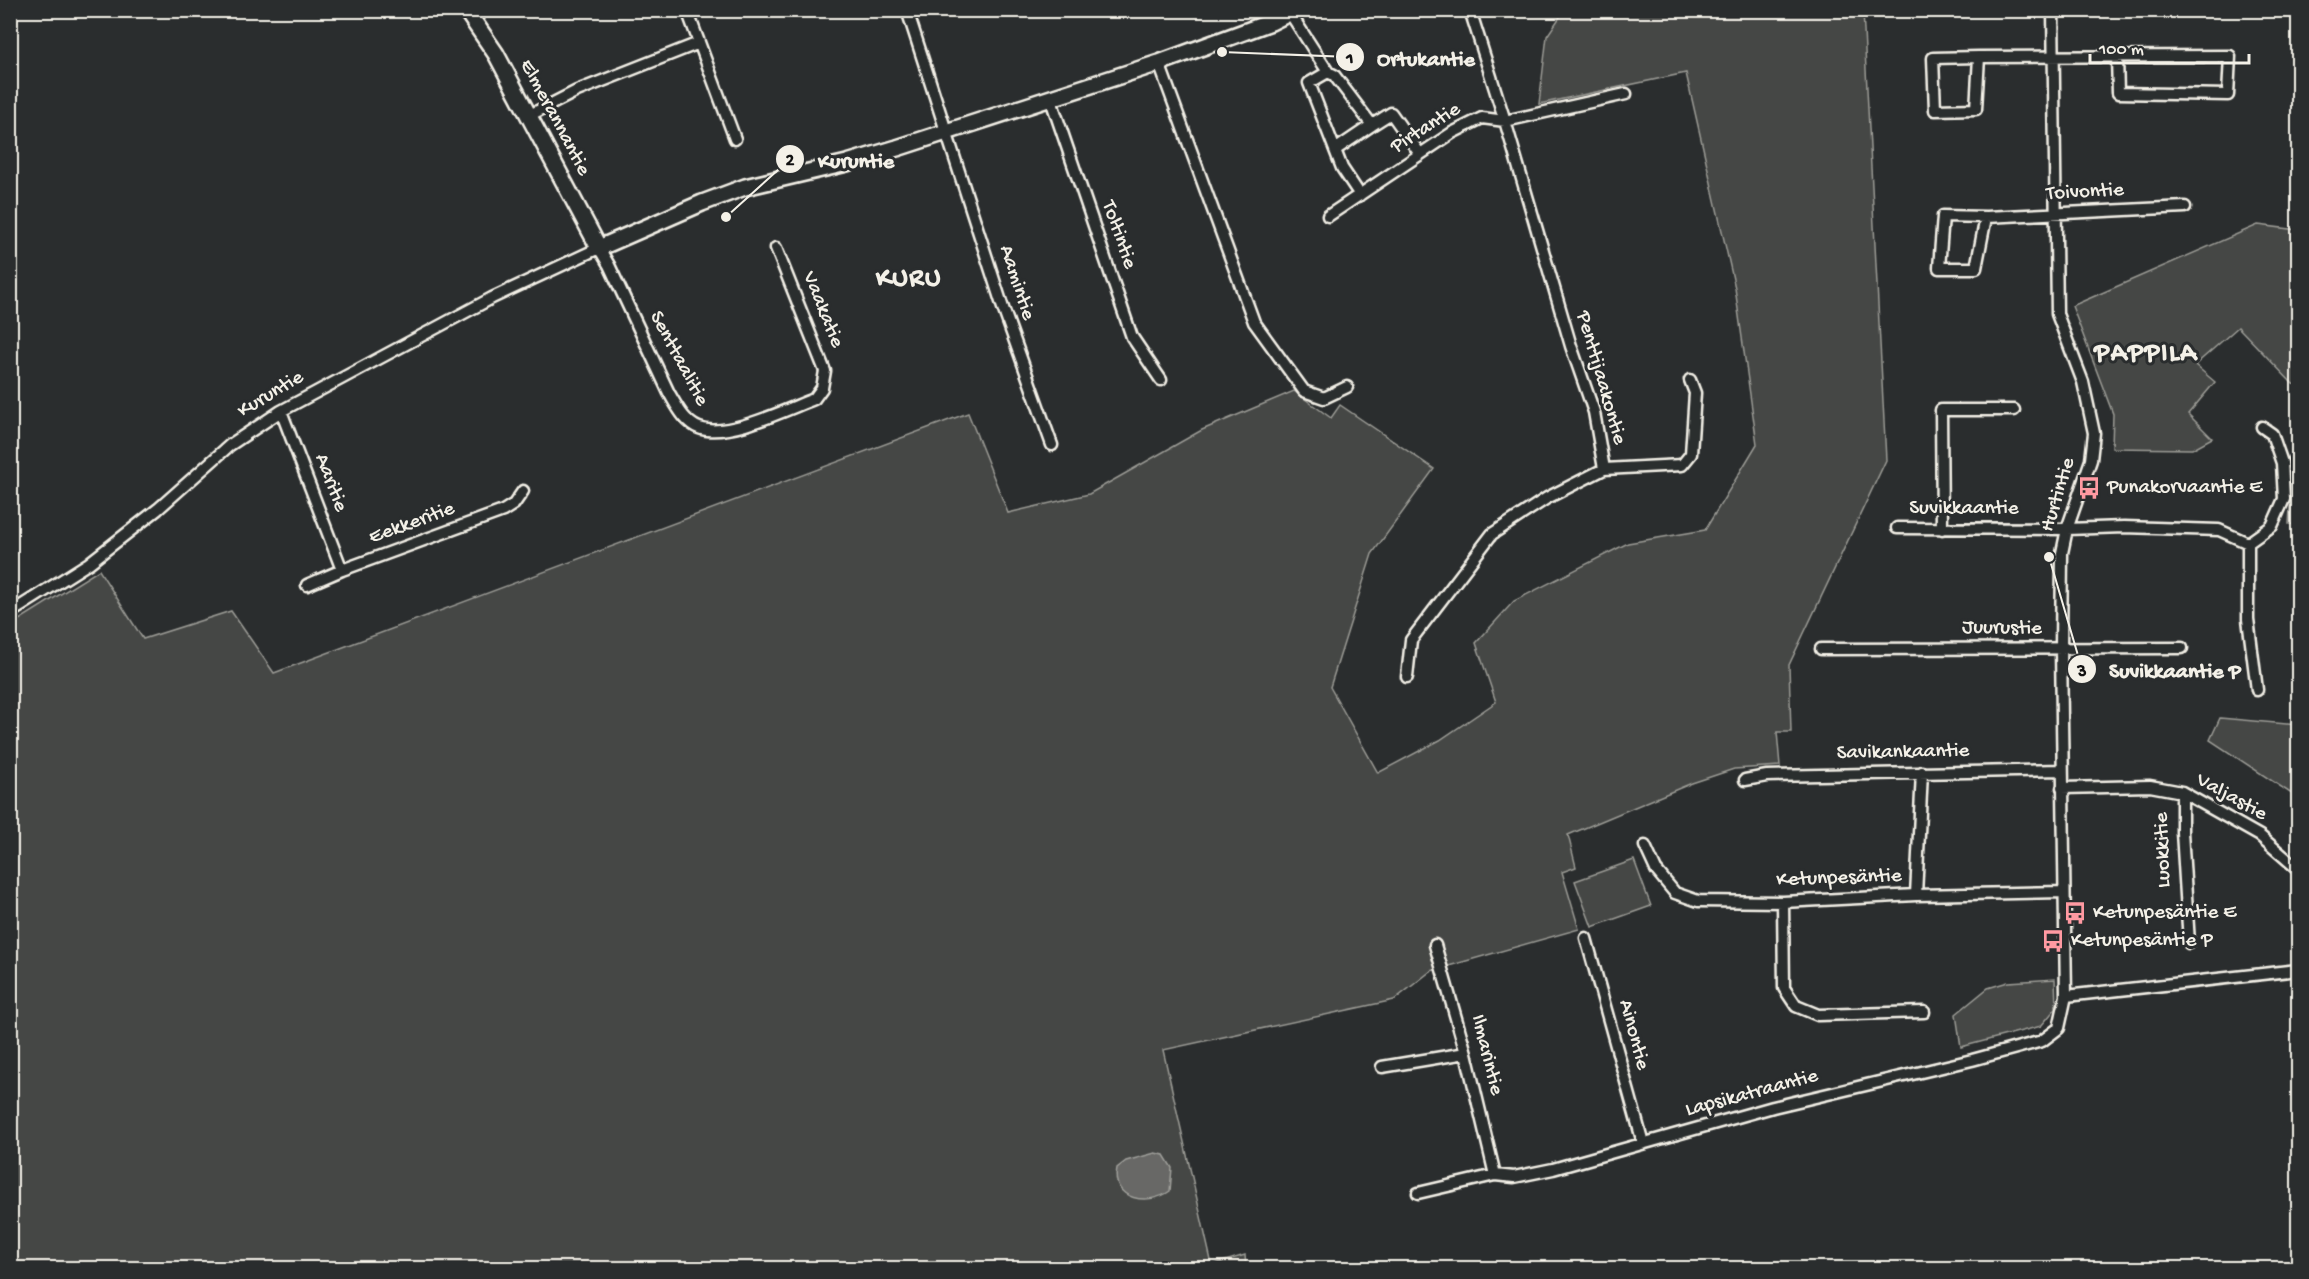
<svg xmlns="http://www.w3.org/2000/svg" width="2309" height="1279" font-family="'Gochi Hand',sans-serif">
<rect width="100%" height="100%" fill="#2a2d2e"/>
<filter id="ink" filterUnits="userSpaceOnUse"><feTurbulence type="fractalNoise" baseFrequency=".0167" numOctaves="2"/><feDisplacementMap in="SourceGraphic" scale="12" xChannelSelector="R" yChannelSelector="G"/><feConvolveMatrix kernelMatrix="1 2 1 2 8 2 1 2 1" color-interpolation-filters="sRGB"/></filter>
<g filter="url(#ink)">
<!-- green -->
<path fill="#444645" stroke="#9c9c96" stroke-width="1.5" d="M1564 11H1863L1886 460 1789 665 1791 732H1777L1780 766 1734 769 1692 783 1568 835 1576 867 1562 872 1579 929 1431 971 1394 1000 1163 1050 1212 1265 1245 1255 1246 1268H11V625L99 570 143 639 231 611 274 673 968 413 1008 513 1089 494 1202 430 1294 391 1331 418 1340 405 1434 469 1372 554 1330 687 1378 773 1440 740 1496 702 1476 643 1514 601 1628 543 1705 530 1757 444 1735 288 1686 73 1539 104 1547 36Z
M2258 225 2298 230V385L2293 384 2238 327 2195 365 2215 382 2188 414 2212 438 2192 449 2112 448 2113 414 2072 306Z
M2294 444 2298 445V525L2289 524Z
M2220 718 2298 725V798L2210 740Z
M1634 860 1651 906 1592 927 1575 881Z
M2055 979 2056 1008 2041 1026 1961 1047 1956 1014 1988 988 2008 982Z"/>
<!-- water -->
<path fill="#676866" stroke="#9f9f9a" stroke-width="1.5" d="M1155 1153 1164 1155 1172 1168 1170 1191C1150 1206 1110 1201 1117 1168L1126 1161Z"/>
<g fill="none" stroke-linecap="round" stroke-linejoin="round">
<!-- street casing -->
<g stroke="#f4f1e8" stroke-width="15">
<path id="street" d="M687 10 735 139
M907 10 1003 308 1052 445
M1290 13 1328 72 1334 75 1372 125 1391 113 1420 154
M1979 57 1933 58 1935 110 1976 109 1979 57 2230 56 2228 95 2118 93 2117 56
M1159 63 1254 322 1304 391 1324 398 1347 387
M1328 72 1309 83 1342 168 1360 195
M1050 97 1132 337 1161 380
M530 115 577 91 699 43
M1335 150 1372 125
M1328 216 1452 133 1482 118 1505 121 1626 94
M1986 217 1943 216 1939 268H1976L1986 217 2185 207
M281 411 342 570
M1604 469 1682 465 1691 454 1695 393 1690 380
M1897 528 2067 529 2124 527 2219 530 2248 543 2272 526 2284 499 2282 463 2272 434 2262 427
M1942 529 1941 410H2014
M2248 543V619L2257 690
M307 585 342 570 503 511 514 504 523 491
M10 613 89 563 158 509 230 445 281 411 492 298 599 248 609 265 669 393C677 406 684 422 699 428 727 439 787 409 814 399L822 388 825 371 776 248
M1821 649 2182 648
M1407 677 1411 640 1492 534 1547 498 1604 469 1594 412 1571 346 1505 121 1470 10
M1745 780 1767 776 2062 770
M2062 788 2150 786 2182 792 2260 836 2298 869
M2182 792V832L2189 943
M1645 846 1656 870 1675 893 1698 901 1783 902 1916 895 2063 892
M1916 895 1922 772
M1783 902 1784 988 1796 1006 1818 1015 1924 1012
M1586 938 1643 1143
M1435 945 1466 1053 1495 1175
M2066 996 2298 970
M1382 1067 1466 1053
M1418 1193 1495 1175 1514 1177 1553 1169 1773 1107 1972 1060 2042 1041 2059 1028 2066 996 2061 649 2062 553 2067 529 2091 460 2094 433 2083 382 2057 314 2053 10"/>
</g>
<!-- secondary casing -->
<g stroke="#f4f1e8" stroke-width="20">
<path id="secondary" d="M466 10 496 54 599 248 702 203 745 187 847 163 897 148 1159 63 1271 22 1295 10"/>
</g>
<!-- street -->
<use href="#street" stroke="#2a2d2e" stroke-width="10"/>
<!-- secondary -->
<use href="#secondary" stroke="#2a2d2e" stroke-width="15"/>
</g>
</g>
<!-- icons -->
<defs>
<g id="bus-bare" transform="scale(1.8)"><path d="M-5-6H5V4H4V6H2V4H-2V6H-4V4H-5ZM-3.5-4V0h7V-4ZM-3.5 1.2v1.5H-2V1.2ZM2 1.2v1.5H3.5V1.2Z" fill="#ff9aa2" stroke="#2a2d2e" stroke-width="2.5" paint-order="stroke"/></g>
</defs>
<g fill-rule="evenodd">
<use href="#bus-bare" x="2089" y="488"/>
<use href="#bus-bare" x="2075" y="913"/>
<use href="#bus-bare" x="2053" y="941"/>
</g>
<g text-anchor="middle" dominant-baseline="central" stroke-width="6" stroke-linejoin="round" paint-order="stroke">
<!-- street labels -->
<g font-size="21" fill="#f4f1e8" stroke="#2a2d2e">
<text transform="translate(554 118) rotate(62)">Elmerannantie</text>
<text transform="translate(1426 129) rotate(-32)">Pirtantie</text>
<text transform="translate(2085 193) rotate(-3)">Toivontie</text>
<text transform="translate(1118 235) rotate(71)">Toltintie</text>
<text transform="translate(1016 283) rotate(72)">Aamintie</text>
<text transform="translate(822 310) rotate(68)">Vaakatie</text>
<text transform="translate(678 359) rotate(62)">Senttaalitie</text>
<text transform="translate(1600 378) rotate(74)">Penttijaakontie</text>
<text transform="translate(271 395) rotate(-31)">Kuruntie</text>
<text transform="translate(330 483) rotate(69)">Aaritie</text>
<text transform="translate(2059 495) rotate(-73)">Hurtintie</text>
<text x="1964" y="509">Suvikkaantie</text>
<text transform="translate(412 524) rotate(-20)">Eekkeritie</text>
<text transform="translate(2002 629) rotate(1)">Juurustie</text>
<text transform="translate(1903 753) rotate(-1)">Savikankaantie</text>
<text transform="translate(2231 798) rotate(29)">Valjastie</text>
<text transform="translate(2164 850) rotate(-92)">Luokkitie</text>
<text transform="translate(1839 879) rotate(-2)">Ketunpesäntie</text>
<text transform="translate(1633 1035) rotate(75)">Ainontie</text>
<text transform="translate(1486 1055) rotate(76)">Ilmarintie</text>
<text transform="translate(1752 1094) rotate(-15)">Lapsikatraantie</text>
</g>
<!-- poi labels -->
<g font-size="21" fill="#f4f1e8" stroke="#2a2d2e" text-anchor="start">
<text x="2107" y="488">Punakorvaantie E</text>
<text x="2093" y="913">Ketunpesäntie E</text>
<text x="2071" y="941">Ketunpesäntie P</text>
</g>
<!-- district labels -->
<g font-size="27" font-weight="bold" letter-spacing="1.5" fill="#f4f1e8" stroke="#2a2d2e">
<text x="909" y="280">KURU</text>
<text x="2146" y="355">PAPPILA</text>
</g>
</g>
<!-- callouts -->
<path fill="none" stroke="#f4f1e8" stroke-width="2" d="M1222 52L1350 57M726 217L790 159M2049 557L2082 669"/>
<g fill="#f4f1e8" stroke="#2a2d2e" stroke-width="2">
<circle cx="1222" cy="52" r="6"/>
<circle cx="726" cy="217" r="6"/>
<circle cx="2049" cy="557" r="6"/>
<circle cx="1350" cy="57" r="15"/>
<circle cx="790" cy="159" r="15"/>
<circle cx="2082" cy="669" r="15"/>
</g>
<g font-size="18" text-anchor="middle" font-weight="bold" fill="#111">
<text x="1350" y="63">1</text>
<text x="790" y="165">2</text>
<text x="2082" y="676">3</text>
</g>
<g font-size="22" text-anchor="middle" font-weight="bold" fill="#f4f1e8" stroke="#2a2d2e" stroke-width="6" stroke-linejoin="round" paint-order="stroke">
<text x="1426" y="65">Ortukantie</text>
<text x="856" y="167">Kuruntie</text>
<text x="2175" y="677">Suvikkaantie P</text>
</g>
<!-- margin -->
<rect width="2309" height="1279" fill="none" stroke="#2a2d2e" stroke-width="36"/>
<rect x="18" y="18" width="2273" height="1243" fill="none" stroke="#f4f1e8" stroke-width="2" filter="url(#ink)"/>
<!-- scale -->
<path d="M2090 54v9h159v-9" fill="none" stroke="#f4f1e8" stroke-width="3"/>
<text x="2099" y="54" font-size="18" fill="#f4f1e8" stroke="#2a2d2e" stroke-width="4.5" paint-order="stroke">100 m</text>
</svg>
